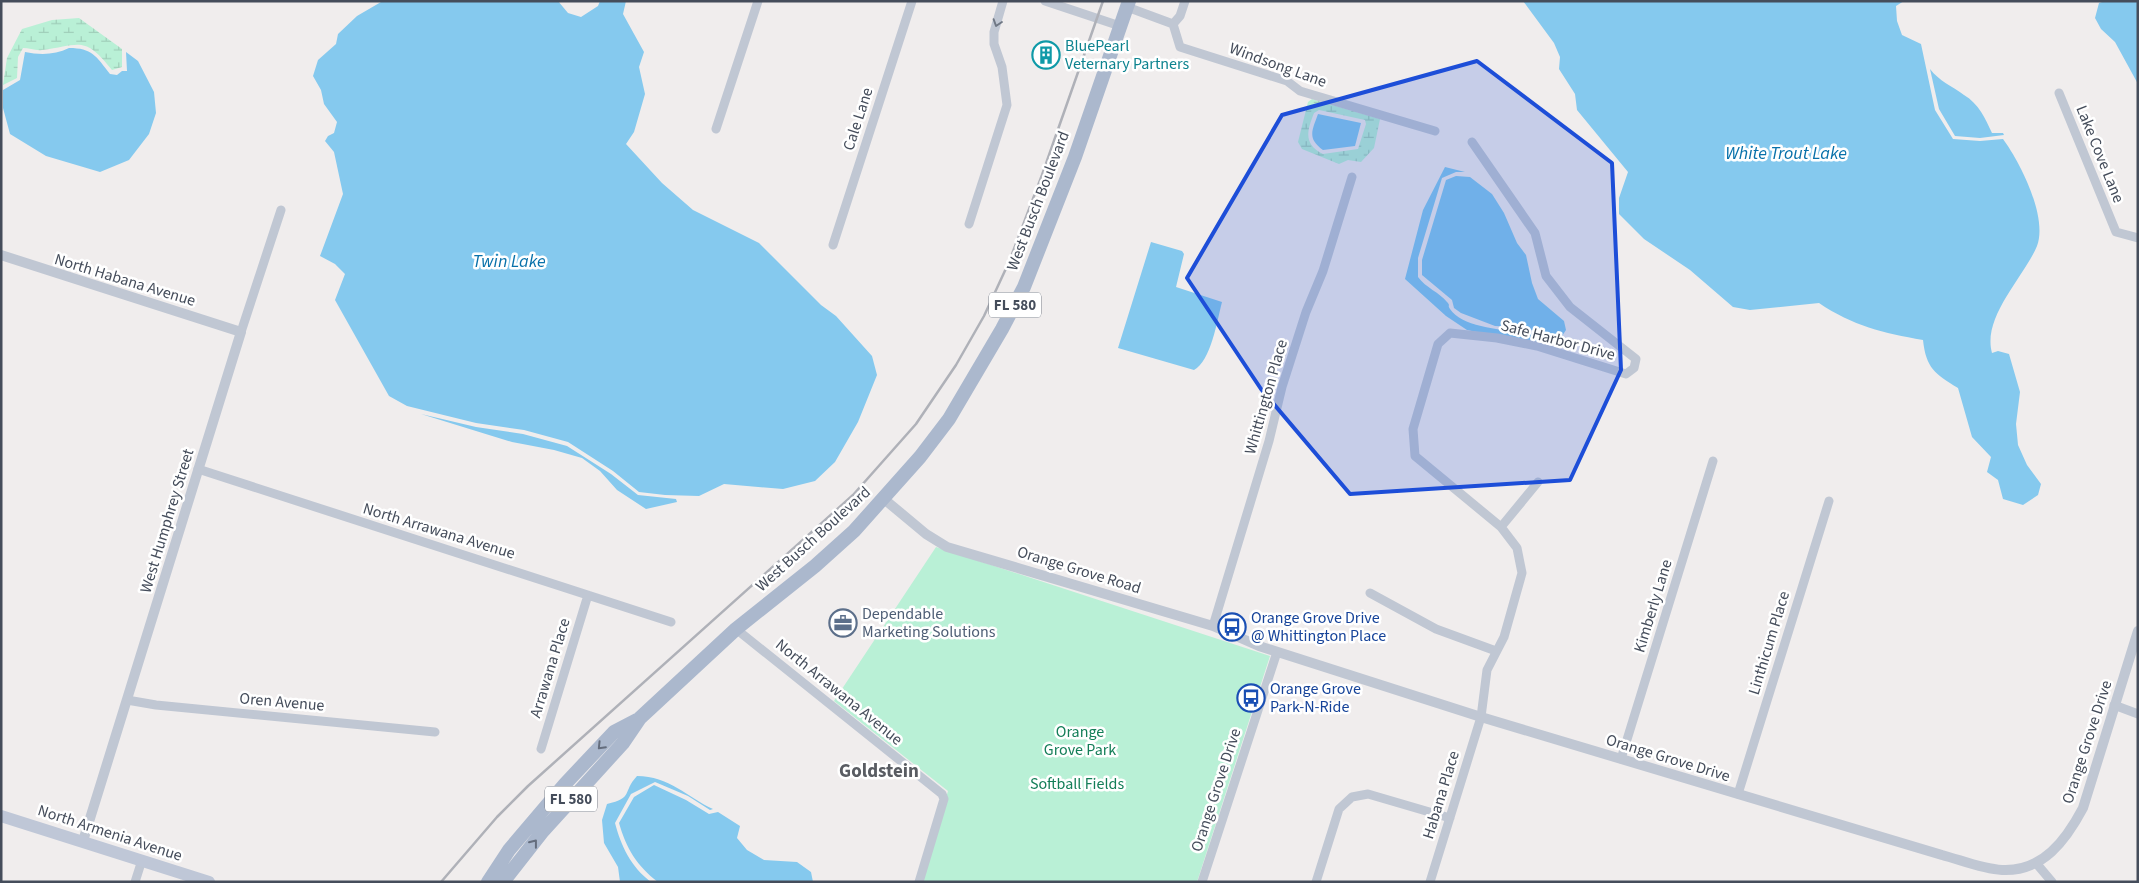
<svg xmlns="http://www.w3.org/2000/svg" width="2139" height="883" font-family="'Source Sans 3',sans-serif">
<defs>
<pattern id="wetland-marsh" width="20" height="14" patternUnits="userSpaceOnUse" patternTransform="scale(1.25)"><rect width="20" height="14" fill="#b9f0d6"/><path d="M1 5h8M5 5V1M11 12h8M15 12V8" fill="none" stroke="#a0cfba"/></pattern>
</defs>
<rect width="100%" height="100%" fill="#f0eded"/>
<!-- wetland -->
<path fill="url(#wetland-marsh)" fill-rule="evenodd" d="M79 18 122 49V67L112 70C84 35 81 45 42 50 36 51 29 48 23 48L18 57 17 78 3 85 7 58 22 29 52 20Z
M1312 99 1380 119 1374 148 1361 162 1348 160 1339 164 1302 149 1298 142 1308 102ZM1319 110 1365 120 1366 124 1358 149 1323 154C1303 144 1307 131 1314 113Z"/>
<!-- green -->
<path fill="#b9f0d6" d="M936 547 1270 656 1197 882H921L948 791 834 701Z"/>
<!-- water -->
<path fill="#85c9ee" d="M558 1 568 13 581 17 598 6 600 1H626L623 14 644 52 639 67 645 94 634 132 626 144 662 183 693 210 759 243 821 305 836 316 872 356 877 375 858 422 835 462 815 481 783 489 724 484 699 496 665 495 639 492 613 471 568 442 524 430 476 423 407 406 389 396 335 300 345 274 335 264 320 256 343 194 334 152 325 141 328 136 334 133 337 122 324 104 321 90 313 76 318 60 336 44 338 34 357 16 381 2Z
M1523 1H1904L1896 6 1897 21 1902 35 1921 44 1935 110 1953 139 1980 141 2003 139C2020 162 2048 217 2037 246 2024 277 1982 317 1992 353L1998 351 2009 354 2020 392 2016 424 2018 445 2027 465 2041 484 2038 495 2023 505 2003 499 1998 480 1987 472 1991 457 1972 437 1958 388C1935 374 1926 368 1923 340 1883 333 1853 326 1819 303L1750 310 1733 307 1690 270 1644 239 1619 214V198L1628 172 1577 110 1575 94 1559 69 1560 57 1554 43Z
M2105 1H2138V84L2115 42 2101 29 2095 18 2099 3Z
M69 48C92 48 96 56 110 74L117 75 122 71H127L126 52 138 61 154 92 156 113 149 134 129 160 100 172 46 156 10 134 3 108V90L20 80 25 52C40 55 55 55 69 48Z
M1930 69C1939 81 1952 86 1964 95 1979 104 1985 118 1992 133H2003L2004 135 1980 138 1955 136 1939 109Z
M1318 114 1361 123 1355 146 1323 150C1307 138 1312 131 1318 114Z
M1445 167 1465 172H1456L1442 178 1418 258V277C1426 288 1439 292 1447 302 1451 306 1447 305 1450 309 1467 335 1539 329 1563 340L1552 345 1530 343 1467 330 1446 316 1405 279 1423 210Z
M1456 176 1470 177 1492 194 1504 213 1517 243 1526 255 1532 283 1538 299 1564 321 1566 330 1562 336 1515 327 1495 326 1461 313 1454 308 1452 300 1422 275V260L1446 180Z
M1151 242 1182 251 1184 254 1176 287 1222 302C1217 321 1211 361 1194 370L1118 348Z
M421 414 476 427 523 434 567 446 611 474 638 495 676 499 677 502 646 509 617 490 600 471 582 458 554 450 512 442Z
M637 776C669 776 687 797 713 809L710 810 688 796 655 782 631 794 615 823C621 846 631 867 651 882H620L618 867 604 843 602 820 607 804C634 798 622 792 637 776Z
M654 785 686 800 709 814 718 812 740 826 737 838 747 850 764 860 797 862 811 872 813 882H658C637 866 626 848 619 823L634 797Z"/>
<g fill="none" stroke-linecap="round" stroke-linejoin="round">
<!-- minor -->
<path stroke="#c0c7d3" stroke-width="9" d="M1045 1 1120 26
M1127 7 1173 24
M1173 24 1180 47 1287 81 1300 91 1435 131
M1173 24 1180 16 1185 1
M2059 93 2116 232 2138 238
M716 129 758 1
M969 224 1007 105 1002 67 994 44V32L1003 1
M833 245 912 1
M241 332 281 210
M198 469 671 622
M1501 527 1538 482
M1370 593 1436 629 1496 651
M1213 626 1269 441 1282 387 1306 312 1323 271 1352 177
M736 629 942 794 944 799 919 882
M127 700 156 705 435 732
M2114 705 2138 714
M541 749 588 595
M1621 759 1713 461
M1738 794 1829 501
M2036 863 2052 882
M135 882 142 860
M1202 882 1277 652
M1316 882 1339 809 1352 797 1368 794 1450 818
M1430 882 1481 717 1487 670 1504 637 1522 573 1517 548 1501 527 1415 456 1413 429 1438 344 1450 333 1497 338 1537 346 1626 374 1634 368 1636 359 1570 307 1546 276 1535 233 1472 142"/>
<!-- tertiary -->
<path stroke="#c0c7d3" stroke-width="10" d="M1 255 241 332 83 841
M884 499 926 534 947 547 1213 626 1259 646 1481 717 1942 855C1961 860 1982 869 2002 870 2043 872 2066 840 2083 808L2138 631"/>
<!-- secondary -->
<path stroke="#bfc7d7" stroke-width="12" d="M1 816 209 882"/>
<!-- primary -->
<path stroke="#abb8cd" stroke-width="14" d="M488 882 509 850 565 784 614 732 637 720
M503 882 543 831 623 743 640 718 736 629 815 566 854 531 920 457 949 419 1002 329 1024 287 1075 157 1129 1"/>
<!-- rail -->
<path stroke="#afb1b8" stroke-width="2.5" d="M441 882 497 817 528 786 853 495 916 424 956 365 984 316 1009 262 1042 175 1103 1"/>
</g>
<!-- one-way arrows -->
<defs><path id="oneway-chevron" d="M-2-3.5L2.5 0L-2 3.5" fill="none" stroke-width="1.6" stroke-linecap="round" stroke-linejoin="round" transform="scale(1.25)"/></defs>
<use stroke="#707885" href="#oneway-chevron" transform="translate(997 23) rotate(108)"/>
<g stroke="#646d7d">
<use href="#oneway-chevron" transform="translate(601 746) rotate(134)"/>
<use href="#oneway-chevron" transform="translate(534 843) rotate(-52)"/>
</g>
<!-- marked area -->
<path fill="#1d4ed8" fill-opacity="0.2" stroke="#1d4ed8" stroke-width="4" stroke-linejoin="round" d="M1477 61 1612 163 1621 370 1570 480 1350 494 1261 389 1187 278 1282 115Z"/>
<!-- icons -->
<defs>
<g id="building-ring" transform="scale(1.4375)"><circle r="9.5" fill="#fff" stroke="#0f9aa8" stroke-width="1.5"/><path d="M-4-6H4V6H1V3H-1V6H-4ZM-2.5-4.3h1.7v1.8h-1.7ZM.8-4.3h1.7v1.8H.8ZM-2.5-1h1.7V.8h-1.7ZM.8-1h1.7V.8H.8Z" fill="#0f9aa8"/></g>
<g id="office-ring" transform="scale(1.4375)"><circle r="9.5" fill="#fff" stroke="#5c6f8a" stroke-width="1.5"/><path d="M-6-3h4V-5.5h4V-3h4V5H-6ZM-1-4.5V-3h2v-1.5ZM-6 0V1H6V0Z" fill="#5c6f8a"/></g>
<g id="bus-ring" transform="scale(1.4375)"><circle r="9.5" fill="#fff" stroke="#1a4fb4" stroke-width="1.5"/><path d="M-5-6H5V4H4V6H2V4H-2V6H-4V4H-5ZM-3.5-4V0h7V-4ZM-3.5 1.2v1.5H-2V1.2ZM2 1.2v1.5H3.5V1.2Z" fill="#1a4fb4"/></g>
</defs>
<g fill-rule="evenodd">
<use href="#building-ring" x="1046" y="55"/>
<use href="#office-ring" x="843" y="623"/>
<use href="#bus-ring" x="1232" y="627"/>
<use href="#bus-ring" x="1251" y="698"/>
</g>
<g text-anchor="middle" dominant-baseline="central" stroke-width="5" stroke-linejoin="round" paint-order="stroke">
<!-- shield labels -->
<g fill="#fff" stroke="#7d828c" stroke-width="1">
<rect x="989" y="292.5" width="52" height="25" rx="4"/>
<rect x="545" y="786.5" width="52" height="25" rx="4"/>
</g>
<g font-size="15" font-weight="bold" fill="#454d5b">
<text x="1015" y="305">FL 580</text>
<text x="571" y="799">FL 580</text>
</g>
<!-- culture labels -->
<g font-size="16" fill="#0d838f" stroke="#fff" text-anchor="start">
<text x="1065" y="46">BluePearl<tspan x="1065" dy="18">Veternary Partners</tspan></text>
</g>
<!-- street labels -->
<g font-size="16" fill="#454d5b" stroke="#fff">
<text transform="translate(1278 65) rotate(20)">Windsong Lane</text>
<text transform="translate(858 119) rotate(-72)">Cale Lane</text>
<text transform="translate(2100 154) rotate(68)">Lake Cove Lane</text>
<text transform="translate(1038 201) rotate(-69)">West Busch Boulevard</text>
<text transform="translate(125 280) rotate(17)">North Habana Avenue</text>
<text transform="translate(1558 340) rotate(15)">Safe Harbor Drive</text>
<text transform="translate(1266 397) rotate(-74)">Whittington Place</text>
<text transform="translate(167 521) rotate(-73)">West Humphrey Street</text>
<text transform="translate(439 531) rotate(17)">North Arrawana Avenue</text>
<text transform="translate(813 539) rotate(-42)">West Busch Boulevard</text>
<text transform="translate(1079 570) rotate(17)">Orange Grove Road</text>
<text transform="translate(1653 606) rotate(-73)">Kimberly Lane</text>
<text transform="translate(1769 643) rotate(-73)">Linthicum Place</text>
<text transform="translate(550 668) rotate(-73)">Arrawana Place</text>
<text transform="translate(839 692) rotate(39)">North Arrawana Avenue</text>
<text transform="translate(282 702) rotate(5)">Oren Avenue</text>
<text transform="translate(2087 742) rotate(-72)">Orange Grove Drive</text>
<text transform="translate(1668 758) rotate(17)">Orange Grove Drive</text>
<text transform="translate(1216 790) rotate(-72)">Orange Grove Drive</text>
<text transform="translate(1441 795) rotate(-73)">Habana Place</text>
<text transform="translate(110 833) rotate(18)">North Armenia Avenue</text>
</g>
<!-- service labels -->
<g font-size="16" fill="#4e5e75" stroke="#fff" text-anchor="start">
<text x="862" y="614">Dependable<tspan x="862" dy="18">Marketing Solutions</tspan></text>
</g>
<!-- transit labels -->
<g font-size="16" fill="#164399" stroke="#fff" text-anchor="start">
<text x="1251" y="618">Orange Grove Drive<tspan x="1251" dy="18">@ Whittington Place</tspan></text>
<text x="1270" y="689">Orange Grove<tspan x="1270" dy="18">Park-N-Ride</tspan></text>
</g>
<!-- park labels -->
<g font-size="16" fill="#147e58" stroke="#fff">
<text x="1080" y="732">Orange<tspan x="1080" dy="18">Grove Park</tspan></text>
<text x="1077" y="784">Softball Fields</text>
</g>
<!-- water labels -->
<g font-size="18" font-style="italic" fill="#0871aa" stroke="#fff">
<text x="1786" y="153">White Trout Lake</text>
<text x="509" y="261">Twin Lake</text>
</g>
<!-- quarter labels -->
<g font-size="19" font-weight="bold" fill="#595c62" stroke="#fff">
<text x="879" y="771">Goldstein</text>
</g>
</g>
<!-- border -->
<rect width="2139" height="883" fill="none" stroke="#454d5b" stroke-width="5"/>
</svg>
